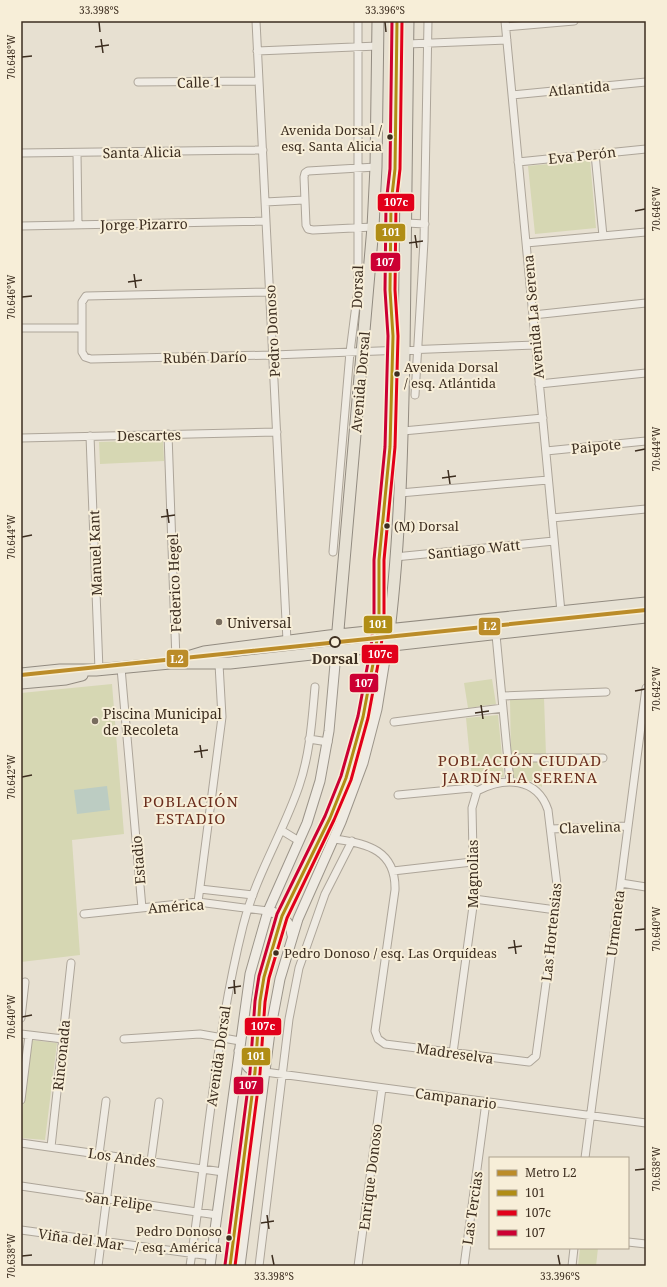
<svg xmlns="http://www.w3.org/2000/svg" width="667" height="1287" font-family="'Noto Serif',serif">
<rect width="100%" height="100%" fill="#e7e0d1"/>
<!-- green -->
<path fill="#d6d7b3" d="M590 160 596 228 535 234 528 166Z
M163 440 164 461 100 464 99 442Z
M492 679 496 704 468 708 464 683Z
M112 684 124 834 72 840 80 955 21 962V693Z
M544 698 546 755 511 756 510 699Z
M498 715 504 777 472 780 466 718Z
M512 762H542V787L531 781H512Z
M31 1040 57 1043 45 1140 21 1138V1123Z
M580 1248H598L596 1266H578Z"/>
<!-- water -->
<path fill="#bcccc2" d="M107 786 110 810 77 814 74 790Z"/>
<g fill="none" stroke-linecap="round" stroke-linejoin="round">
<!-- minor casing -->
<g stroke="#ada599" stroke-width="9">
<path id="minor" d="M256 21 287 641
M505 21 561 612
M506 27 574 21
M407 44 507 40
M257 51 378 46
M138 82 259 81
M512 95 646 82
M21 153 263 150
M77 153 78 225
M595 154 603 236
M518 162 646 149
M265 202 304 200
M407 223 425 224
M21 226 266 221
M373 227 313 230 308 229 306 225 304 177 305 173 308 171 376 167
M526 243 646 232
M270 292 86 296 82 302V352L85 357 91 359 273 355 536 345
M533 315 646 303
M21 328H82
M539 384 646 373
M415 395 424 241 428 21
M403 431 543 418
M168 434 176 660
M90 436 99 670
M21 438 277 432
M546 451 646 441
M400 493 548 480
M552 518 646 509
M333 552 350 352 358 289V21
M395 557 554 541
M496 635 510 782
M121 668 142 908
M502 696 606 692
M394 722 503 708
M309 739 328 742
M508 758H603
M398 795 471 788 477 791
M551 829 628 826
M281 830 299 841
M334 839C368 843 396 851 395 890L375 1031 378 1039 385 1044 529 1062 536 1056 556 910 557 885 548 810C537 777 504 777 477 791
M393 871 472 862
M621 883 646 887
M200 889 253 895
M474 899 556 910
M198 902 222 717 219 664
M84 914 198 902 268 911
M21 1018 25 982
M21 1034 63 1039
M124 1039 200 1034 240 1041
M453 1053 474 899 472 808 477 791
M265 1072 646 1123
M21 1100 29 1035
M21 1143 223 1172
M51 1147 71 963
M99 1154 106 1101
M585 1158 646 688
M151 1161 159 1102
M21 1186 217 1215
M21 1230 211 1256
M628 1242 646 1244
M98 1266 112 1156
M190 1266C207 1152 215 1038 243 926 255 877 283 833 299 786 310 754 312 720 315 687
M259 1266 289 1019 299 968 325 894 352 841
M358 1266 382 1088
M464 1266 486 1102
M572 1266 574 1248"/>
</g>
<!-- secondary casing -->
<g stroke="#9c958a" stroke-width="11">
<path id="secondary" d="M268 911C282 914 290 921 292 935
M239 1051C244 1064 250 1075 265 1072
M210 1266 250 974 268 911 307 823 320 781 329 731 336 653
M240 1266 270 1032 280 979 298 919 341 822 363 763 377 709 387 647"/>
</g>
<!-- primary casing -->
<g stroke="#928b80" stroke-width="13">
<path id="primary" d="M387 647C400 549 402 450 404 352 406 241 406 131 408 21
M336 653 373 227 376 167 378 21
M174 661 204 652 329 636 646 603
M21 674 60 670H96L170 663H230L646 617
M21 683 66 679 82 675"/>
</g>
<!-- minor -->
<use href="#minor" stroke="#efebe3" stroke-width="7"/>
<!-- secondary -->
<use href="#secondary" stroke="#efebe3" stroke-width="9"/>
<!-- primary -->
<use href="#primary" stroke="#e6e1d4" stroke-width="11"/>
<!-- bus-1 casing -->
<g stroke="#f7eed8" stroke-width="6">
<path id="bus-1" d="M230 1266 255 1072 260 1001 264 977 282 916 330 818 346 778 363 717 376 648 379 616V560L390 447 393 336 390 290 391 204 395 169 397 21"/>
</g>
<!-- bus-2 casing -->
<g stroke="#f7eed8" stroke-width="6">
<path id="bus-2" d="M235 1266 260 1073 265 1002 269 978 287 918 334 820 351 780 368 718 381 648 384 616V560L395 447 398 336 395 290 396 204 400 169 402 21"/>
</g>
<!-- bus-3 casing -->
<g stroke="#f7eed8" stroke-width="6">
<path id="bus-3" d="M225 1265 250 1072 255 1001 259 976 277 914 325 816 341 776 358 716 371 647 374 616V560L385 447 388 336 385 290 386 204 390 169 392 21"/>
</g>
<!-- bus-1 -->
<use href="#bus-1" stroke="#b08d15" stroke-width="3"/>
<!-- bus-2 -->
<use href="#bus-2" stroke="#e2001a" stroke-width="3"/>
<!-- bus-3 -->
<use href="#bus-3" stroke="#c03" stroke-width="3"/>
<!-- metro-1 casing -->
<g stroke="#f7eed8" stroke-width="7">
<path id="metro-1" d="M21 675 646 610"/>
</g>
<!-- metro-1 -->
<use href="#metro-1" stroke="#bb8c29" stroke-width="4"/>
</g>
<!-- ticks -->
<path fill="none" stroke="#3d2e20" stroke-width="1.5" d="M99 22 100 32M385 22 386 32M101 39 103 53M95 47 109 45M22 57 32 56M635 211 645 209M415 235 417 248M409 243 423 241M134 274 136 288M128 282 142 280M22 297 32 296M635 451 645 449M448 470 450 484M442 478 456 476M167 509 169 523M161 517 175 515M22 537 32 535M635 691 645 689M481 705 483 719M475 713 489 711M200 745 202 758M194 752 208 750M22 777 32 775M635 930 645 929M514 940 516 954M508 948 522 946M234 980 235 994M228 988 241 986M22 1017 32 1015M635 1170 645 1169M267 1215 269 1229M261 1223 274 1221M272 1255 274 1265M558 1255 560 1265M22 1256 32 1255"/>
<!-- markers -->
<g fill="#3d2e20" stroke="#f7eed8" stroke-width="1.5">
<circle cx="390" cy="137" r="3.5"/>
<circle cx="397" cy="374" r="3.5"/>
<circle cx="387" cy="526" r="3.5"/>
<circle cx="276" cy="953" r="3.5"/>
<circle cx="229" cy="1238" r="3.5"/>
</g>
<g fill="#786c5e" stroke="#f7eed8" stroke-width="1.5">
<circle cx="219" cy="622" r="4"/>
<circle cx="95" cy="721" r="4"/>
</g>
<circle fill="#f7eed8" stroke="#3d2e20" stroke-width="2" cx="335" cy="642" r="5"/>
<g text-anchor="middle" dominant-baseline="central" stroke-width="4" stroke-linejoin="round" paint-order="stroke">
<!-- bus labels -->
<g font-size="13" fill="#3d2e20" stroke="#f7eed8" text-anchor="start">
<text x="382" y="130" text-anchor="end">Avenida Dorsal /<tspan x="382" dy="16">esq. Santa Alicia</tspan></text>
<text x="404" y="367">Avenida Dorsal<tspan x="404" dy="16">/ esq. Atlántida</tspan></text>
<text x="394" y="526">(M) Dorsal</text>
<text x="284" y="953">Pedro Donoso / esq. Las Orquídeas</text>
<text x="222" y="1231" text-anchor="end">Pedro Donoso<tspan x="222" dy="16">/ esq. América</tspan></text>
</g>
<!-- street labels -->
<g font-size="14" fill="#3d2e20" stroke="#f7eed8">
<text transform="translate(199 82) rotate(-1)">Calle 1</text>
<text transform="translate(579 88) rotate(-5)">Atlantida</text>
<text transform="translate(142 152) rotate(-1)">Santa Alicia</text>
<text transform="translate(582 155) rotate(-6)">Eva Perón</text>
<text transform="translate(144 224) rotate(-1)">Jorge Pizarro</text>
<text transform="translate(357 287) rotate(-88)">Dorsal</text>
<text transform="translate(533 317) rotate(-95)">Avenida La Serena</text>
<text transform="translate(272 331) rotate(-93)">Pedro Donoso</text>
<text transform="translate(205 357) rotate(-1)">Rubén Darío</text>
<text transform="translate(360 382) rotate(-85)">Avenida Dorsal</text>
<text transform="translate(149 435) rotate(-1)">Descartes</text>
<text transform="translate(596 446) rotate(-6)">Paipote</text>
<text transform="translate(474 549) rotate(-6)">Santiago Watt</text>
<text transform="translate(95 553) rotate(-92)">Manuel Kant</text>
<text transform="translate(174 583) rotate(-92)">Federico Hegel</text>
<text transform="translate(590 827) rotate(-2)">Clavelina</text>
<text transform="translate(138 860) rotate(-95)">Estadio</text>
<text transform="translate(472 874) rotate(-90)">Magnolias</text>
<text transform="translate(176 906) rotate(-4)">América</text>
<text transform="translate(615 923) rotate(-83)">Urmeneta</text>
<text transform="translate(551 932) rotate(-84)">Las Hortensias</text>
<text transform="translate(455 1053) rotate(8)">Madreselva</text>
<text transform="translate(61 1055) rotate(-84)">Rinconada</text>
<text transform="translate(218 1056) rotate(-82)">Avenida Dorsal</text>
<text transform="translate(456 1098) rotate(8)">Campanario</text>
<text transform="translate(122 1157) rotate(8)">Los Andes</text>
<text transform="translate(370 1177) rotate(-83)">Enrique Donoso</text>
<text transform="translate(119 1201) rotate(8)">San Felipe</text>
<text transform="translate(472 1208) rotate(-82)">Las Tercias</text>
<text transform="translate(81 1239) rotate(8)">Viña del Mar</text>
</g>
<!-- poi labels -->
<g font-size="14" fill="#3d2e20" stroke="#f7eed8" text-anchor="start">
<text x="227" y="622">Universal</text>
<text x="103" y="713">Piscina Municipal<tspan x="103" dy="16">de Recoleta</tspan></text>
</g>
<!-- stop labels -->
<g font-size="14" font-weight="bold" fill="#3d2e20" stroke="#f7eed8">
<text x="335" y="658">Dorsal</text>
</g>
<!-- neighbourhood labels -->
<g font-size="15" letter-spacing="1" fill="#6b2e1e" stroke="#f7eed8">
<text x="520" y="760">POBLACIÓN CIUDAD<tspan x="520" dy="17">JARDÍN LA SERENA</tspan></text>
<text x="191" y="801">POBLACIÓN<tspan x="191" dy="17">ESTADIO</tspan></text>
</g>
</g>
<g stroke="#f7eed8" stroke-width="1.5">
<rect x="377" y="193" width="38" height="19" rx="4" fill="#e2001a"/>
<rect x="375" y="223" width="31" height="19" rx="4" fill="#b08d15"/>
<rect x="370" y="252" width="31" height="20" rx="4" fill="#c03"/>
<rect x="363" y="615" width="30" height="19" rx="4" fill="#b08d15"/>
<rect x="478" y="617" width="23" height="19" rx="4" fill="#bb8c29"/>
<rect x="361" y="644" width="38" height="20" rx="4" fill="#e2001a"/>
<rect x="166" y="649" width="23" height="19" rx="4" fill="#bb8c29"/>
<rect x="349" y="673" width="30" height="20" rx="4" fill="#c03"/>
<rect x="244" y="1017" width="38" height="19" rx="4" fill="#e2001a"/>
<rect x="241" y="1047" width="30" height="19" rx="4" fill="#b08d15"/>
<rect x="233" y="1076" width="31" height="19" rx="4" fill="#c03"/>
</g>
<g font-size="11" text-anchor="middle" font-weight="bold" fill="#fff">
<text x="396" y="206">107c</text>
<text x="391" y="236">101</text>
<text x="385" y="266">107</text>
<text x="378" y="628">101</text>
<text x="490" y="630">L2</text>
<text x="380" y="658">107c</text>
<text x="177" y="663">L2</text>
<text x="364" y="687">107</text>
<text x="263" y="1030">107c</text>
<text x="256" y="1060">101</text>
<text x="248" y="1089">107</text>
</g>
<!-- border -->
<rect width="667" height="1287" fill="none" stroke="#f7eed8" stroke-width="44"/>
<!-- legend -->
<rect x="489" y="1157" width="140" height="92" fill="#f7eed8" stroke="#ada18e"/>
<rect x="497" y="1170" width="20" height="6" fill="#bb8c29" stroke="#ada18e"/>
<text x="525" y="1177" font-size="12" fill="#3d2e20">Metro L2</text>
<rect x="497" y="1190" width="20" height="6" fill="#b08d15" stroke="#ada18e"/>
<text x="525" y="1197" font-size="12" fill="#3d2e20">101</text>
<rect x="497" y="1210" width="20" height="6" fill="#e2001a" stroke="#ada18e"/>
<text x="525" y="1217" font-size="12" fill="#3d2e20">107c</text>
<rect x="497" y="1230" width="20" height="6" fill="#cc0033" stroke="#ada18e"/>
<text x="525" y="1237" font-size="12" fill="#3d2e20">107</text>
<rect x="22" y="22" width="623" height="1243" fill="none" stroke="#3d2e20" stroke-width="1.5"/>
<g font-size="10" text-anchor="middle" fill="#3d2e20">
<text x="99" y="14">33.398°S</text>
<text x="385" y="14">33.396°S</text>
<text transform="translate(11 57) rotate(-90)" y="4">70.648°W</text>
<text transform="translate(656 209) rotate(-90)" y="4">70.646°W</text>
<text transform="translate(11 297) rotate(-90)" y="4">70.646°W</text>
<text transform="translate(656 449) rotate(-90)" y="4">70.644°W</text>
<text transform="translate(11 537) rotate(-90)" y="4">70.644°W</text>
<text transform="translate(656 689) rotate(-90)" y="4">70.642°W</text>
<text transform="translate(11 777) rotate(-90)" y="4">70.642°W</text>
<text transform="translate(656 929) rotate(-90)" y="4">70.640°W</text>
<text transform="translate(11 1017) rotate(-90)" y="4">70.640°W</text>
<text transform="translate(656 1169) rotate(-90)" y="4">70.638°W</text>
<text transform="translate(11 1256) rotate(-90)" y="4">70.638°W</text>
<text x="274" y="1280">33.398°S</text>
<text x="560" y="1280">33.396°S</text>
</g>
</svg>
